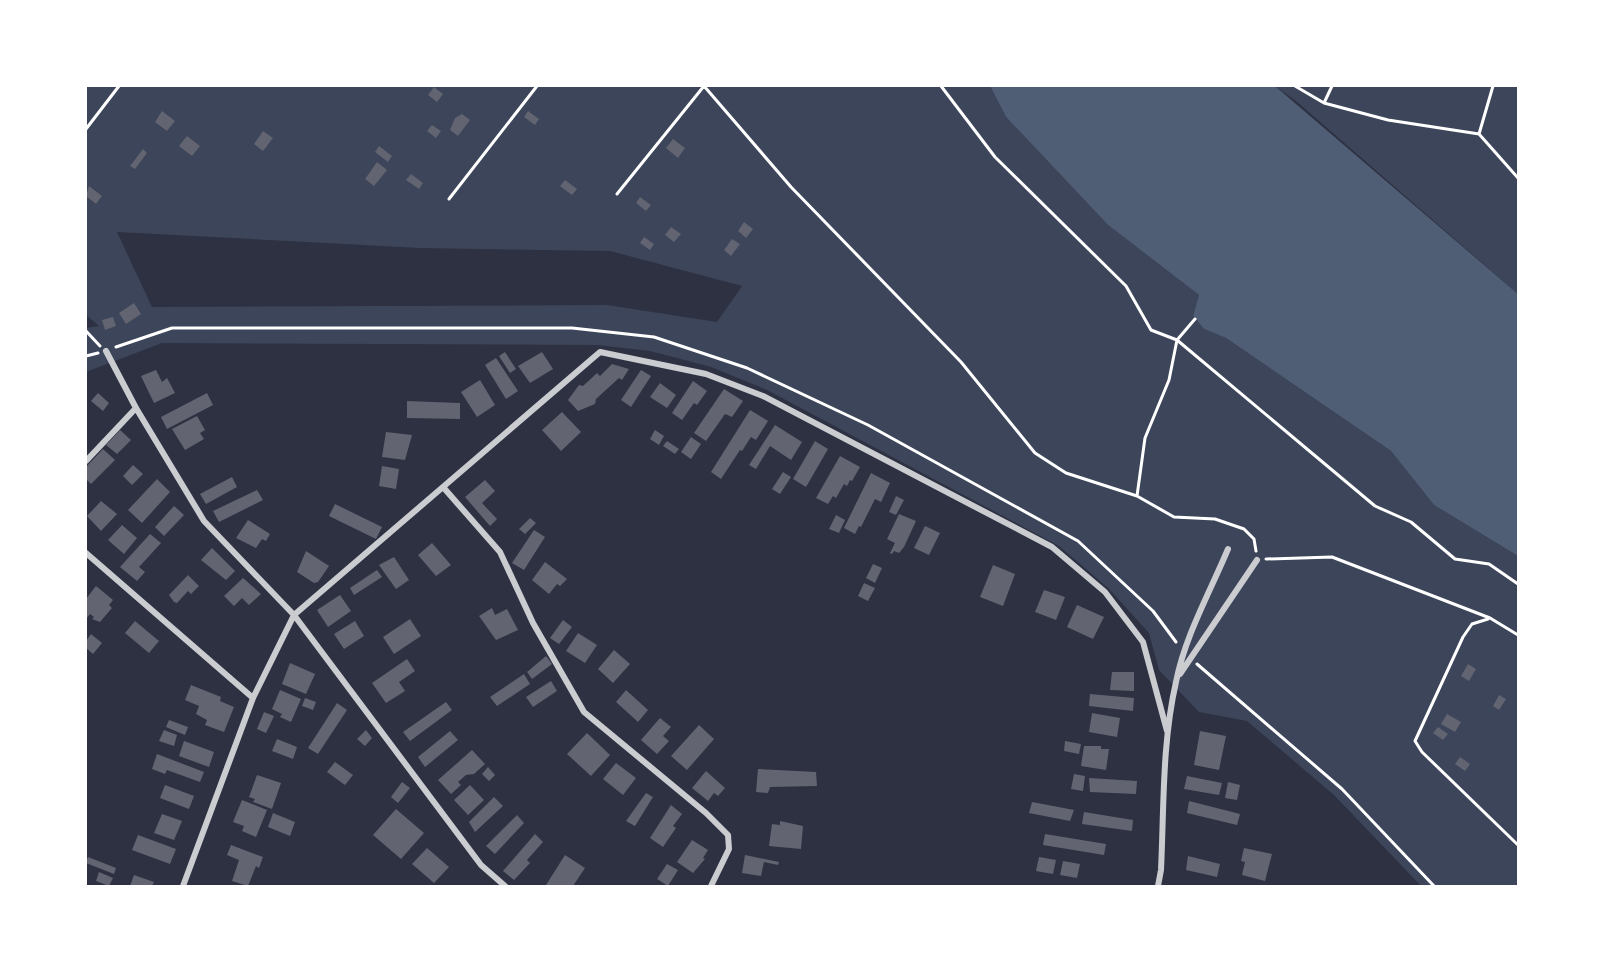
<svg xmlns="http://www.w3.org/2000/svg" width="1604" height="972" font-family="'Varela Round',sans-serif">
<rect width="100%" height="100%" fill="#2d3142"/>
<!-- green -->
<path fill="#3c4559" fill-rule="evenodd" d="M86 86H990L1006 117 1108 225 1199 295 1193 316 1204 329 1226 338 1391 451 1434 505 1518 556V886H1421L1334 795 1247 721 1199 712 1159 670 1149 633 1108 588 1059 546 767 390 711 367 650 351 597 345 162 343 86 372V328L99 326 86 315ZM117 232 419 248 610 251 742 286 717 322 607 305 152 307Z
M1275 86H1518V294L1296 101Z"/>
<!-- water -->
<path fill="#4f5d75" d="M990 86H1275L1518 294V556L1434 505 1391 451 1226 338 1204 329 1193 316 1199 295 1108 225 1006 117Z"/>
<!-- building -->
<path fill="#626471" d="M434 87 443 94 437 102 428 95Z
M162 111 175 121 167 131 155 122Z
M528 111 539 119 535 125 524 117Z
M462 114 470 120 458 136 450 130 455 118Z
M432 125 441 131 436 138 427 131Z
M263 131 273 138 263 151 254 144Z
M187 136 200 146 192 156 179 146Z
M673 139 685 148 678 158 666 148Z
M379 146 392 156 388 162 375 152Z
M143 149 147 153 135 169 130 166Z
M377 162 387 170 374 186 365 179Z
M411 174 423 183 419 189 406 180Z
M565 180 577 189 572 195 560 186Z
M89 186 102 196 96 204 86 196Z
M640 197 651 205 646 211 636 203Z
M744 222 753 229 746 238 738 231Z
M671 227 681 234 674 242 665 235Z
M644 237 654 244 650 250 640 243Z
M732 239 740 244 731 256 724 250Z
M134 303 141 314 126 324 119 313Z
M113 317 116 326 105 330 102 320Z
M505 352 516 369 510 373 499 356Z
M542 352 553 369 530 383 518 366Z
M496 358 518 391 506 399 485 365Z
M612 364 629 369 622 380 619 378 596 399 595 404 578 411 568 400 579 385 583 386 597 373 600 376Z
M156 370 162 382 167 378 175 393 154 403 141 376Z
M641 370 651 376 631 407 621 400Z
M480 380 495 405 477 417 461 392Z
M693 381 707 391 697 405 694 403 682 420 672 413Z
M660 383 676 395 667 408 650 397Z
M724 389 743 401 732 417 725 414 706 441 694 433Z
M98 393 109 403 103 411 91 401Z
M207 393 213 405 167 429 161 417Z
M407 401 460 403V419L407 418Z
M750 410 768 421 756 440 751 437 742 451 740 450 721 479 711 472Z
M562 412 581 432 561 451 542 430Z
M197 416 205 430 200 433 204 439 185 450 172 429Z
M775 425 802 442 791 460 770 446 756 469 749 465Z
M120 430 131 440 117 454 106 445Z
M655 430 664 436 659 445 650 439Z
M386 432 412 435 405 460 382 457Z
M691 437 701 444 691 459 681 452Z
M667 441 679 449 675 454 663 446Z
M815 441 828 449 806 487 793 479Z
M103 449 115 460 91 484 86 479V467Z
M840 456 860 467 852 481 850 480 847 486 844 484 836 498 833 496 828 504 816 498Z
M133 465 143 474 132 485 123 476Z
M382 466 399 469 396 489 379 486Z
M783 472 791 477 780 494 772 489Z
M871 473 890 483 881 502 875 499 861 527 859 526 855 534 844 528Z
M232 477 237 487 206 504 200 494Z
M157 479 170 492 142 523 128 510Z
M485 480 495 491 482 503 497 519 490 526 465 497Z
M257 490 263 500 219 522 213 511Z
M896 496 904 500 896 515 889 512Z
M101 501 117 514 101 531 87 516Z
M335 504 382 527 376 539 329 516Z
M174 506 184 515 164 536 155 527Z
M899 514 916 521 904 547 899 553 894 551 892 554 890 553 895 543 887 539Z
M836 515 845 520 839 533 829 529Z
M530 518 536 523 525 534 519 529Z
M248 520 270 534 266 541 262 539 256 548 236 538Z
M122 525 137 538 124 554 108 540Z
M925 526 940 533 929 555 914 548Z
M534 530 545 537 524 570 512 563Z
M150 534 161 543 139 567 145 572 137 581 120 567Z
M432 543 451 565 436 576 418 555Z
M212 548 235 571 226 580 201 560Z
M306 551 329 566 318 582 314 583 297 572Z
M394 557 409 580 396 589 379 565Z
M545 562 567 579 560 586 557 584 549 594 532 580Z
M873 564 882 568 875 583 866 578Z
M993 565 1015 574 1003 606 980 597Z
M377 570 382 577 354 595 350 588Z
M188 575 199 586 191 594 188 591 177 603 174 602 169 595Z
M243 578 261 594 249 605 242 598 234 606 224 596Z
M864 583 875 588 868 601 858 596Z
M96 586 113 600 109 605 112 608 100 622 92 619 94 617 90 614 86 619V599Z
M1044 590 1065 597 1056 620 1035 612Z
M340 595 351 611 328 627 317 610Z
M1077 605 1104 617 1093 639 1067 627Z
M492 608 495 615 507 609 518 630 496 640 479 616Z
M410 619 421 636 394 654 383 637Z
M563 620 572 627 559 644 550 638Z
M135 621 159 641 149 653 125 633Z
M355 621 364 636 344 649 334 634Z
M578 633 597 645 585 663 566 651Z
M91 634 102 643 93 654 86 648V641Z
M614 650 630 664 613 683 598 669Z
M546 656 552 664 532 679 527 672Z
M407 659 415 671 399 682 405 691 386 703 372 683Z
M290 663 315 674 306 694 282 684Z
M1468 664 1476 669 1469 681 1461 676Z
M1112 672H1134V691L1110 690Z
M524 674 530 684 497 706 490 697Z
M551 681 557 691 533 707 526 697Z
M191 685 221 697 220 701 234 707 224 732 205 725 207 720 196 714 199 706 185 700Z
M280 690 301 699 291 722 280 717 282 714 272 709Z
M626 690 648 710 638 722 616 702Z
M1090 694 1134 698 1133 711 1089 706Z
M1499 695 1506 699 1499 710 1493 706Z
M305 698 316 702 313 710 302 706Z
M446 702 452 710 410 741 403 732Z
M337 703 347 710 318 754 308 748Z
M264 712 274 716 266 733 257 729Z
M1092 713 1120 718 1117 737 1089 732Z
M1447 714 1461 722 1455 732 1441 724Z
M660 718 671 727 663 736 669 741 657 754 641 740Z
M169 720 188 727 185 735 166 727Z
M699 725 714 739 687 770 671 756Z
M1438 727 1448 734 1443 740 1433 733Z
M164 730 177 735 174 746 159 741Z
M366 730 372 738 365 746 357 739Z
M450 731 458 740 425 767 418 757Z
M1200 731 1226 736 1219 770 1194 765Z
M587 733 610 755 591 776 567 754Z
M277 739 297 747 293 759 272 751Z
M184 741 214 752 209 767 179 756Z
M1065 741 1081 744 1079 754 1064 751Z
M1084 746H1101V749H1109L1106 770 1081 766Z
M472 750 485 764 474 774 466 775 458 782 461 785 451 794 438 780Z
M157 754 204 772 200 782 167 770 165 774 152 769Z
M1460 757 1470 764 1465 771 1455 764Z
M335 762 353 775 345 785 327 772Z
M616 763 636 778 623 795 603 779Z
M488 767 495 775 489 781 482 774Z
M758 769 816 772 817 786 770 787 768 793 756 792Z
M706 771 725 788 718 796 714 793 708 801 692 788Z
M1074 774 1085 776 1083 791 1071 789Z
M257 775 281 783 272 809 253 802 255 799 249 797Z
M1187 776 1222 783 1219 795 1184 789Z
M1089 778 1137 781 1136 794 1090 792Z
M402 782 410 788 398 803 391 797Z
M1228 782 1240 785 1237 800 1225 798Z
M165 785 194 796 189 809 160 798Z
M470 785 484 800 468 815 454 800Z
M646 793 653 797 635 826 626 821Z
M494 797 503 806 475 832 469 822Z
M242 800 267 810 256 837 242 831 244 826 233 822Z
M1189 801 1240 814 1237 825 1187 813Z
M1032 802 1074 810 1070 821 1029 813Z
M671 805 682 814 673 826 676 828 663 847 650 838Z
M396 809 424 833 401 859 373 835Z
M1084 812 1133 820 1132 831 1082 824Z
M273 813 295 822 290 836 268 827Z
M162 814 182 821 174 840 154 833Z
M517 815 524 823 495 854 486 846Z
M780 821 803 826 801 849 769 846 772 824 780 825Z
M535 834 543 842 527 860 530 863 514 880 503 871Z
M1045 834 1106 844 1104 855 1043 845Z
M138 835 176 849 170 864 132 850Z
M692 840 708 850 703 858 705 859 693 873 677 862Z
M231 845 263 857 259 868 256 866 248 886 232 881 239 860 227 855Z
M427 848 449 867 434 883 412 864Z
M1244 848 1272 854 1265 881 1242 875 1245 862 1241 861Z
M565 855 585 868 573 886H548L546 885Z
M745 855 779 862 778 865 764 862 761 876 742 873Z
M1188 856 1220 864 1217 877 1186 870Z
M88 857 116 868 114 874 86 863Z
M1039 857 1056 860 1053 874 1036 871Z
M1063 861 1080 864 1077 878 1060 875Z
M667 864 678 870 668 886 657 879Z
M99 872 113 878 109 886 96 881Z
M134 875 154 882 152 886H130Z"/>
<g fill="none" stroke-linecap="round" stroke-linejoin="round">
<!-- path -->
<path stroke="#fff" stroke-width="3" d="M704 86 791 187 961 362 1035 453 1066 473 1137 496 1174 517 1215 519 1244 529 1254 539 1256 551
M941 86 995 157 1126 286 1151 330 1177 340 1375 506 1411 522 1455 559 1489 564 1518 584
M1295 86 1324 103 1388 120 1479 134 1493 86
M1324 103 1332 86
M86 129 119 86
M1479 134 1518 178
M617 194 704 86
M449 199 537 86
M86 331 100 346
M116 347 172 328H572L654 337 747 368 868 425 1078 541 1153 611 1176 642
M86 356 98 353
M1137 496 1145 438 1169 380 1177 340 1195 319
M1266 559 1332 557 1490 618 1518 635
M1488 619 1472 624 1463 637 1415 741 1422 752 1518 845
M1197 664 1342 789 1434 886"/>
<!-- minor -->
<path stroke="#caccd0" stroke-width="6" d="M106 351 136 408 204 521 294 615 481 865 505 886
M86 461 136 408
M443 487 500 552 533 623 584 712 706 813 728 835 729 849 711 886
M86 553 253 698
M1180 674 1257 560
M183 886 253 698 294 615 600 352 706 374 763 396 1052 547 1105 592 1143 642 1167 731
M1158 886 1161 870C1164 807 1162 743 1176 682 1185 636 1210 592 1228 549"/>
</g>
<!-- border -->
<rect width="1604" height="972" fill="none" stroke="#ffffff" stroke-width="174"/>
</svg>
